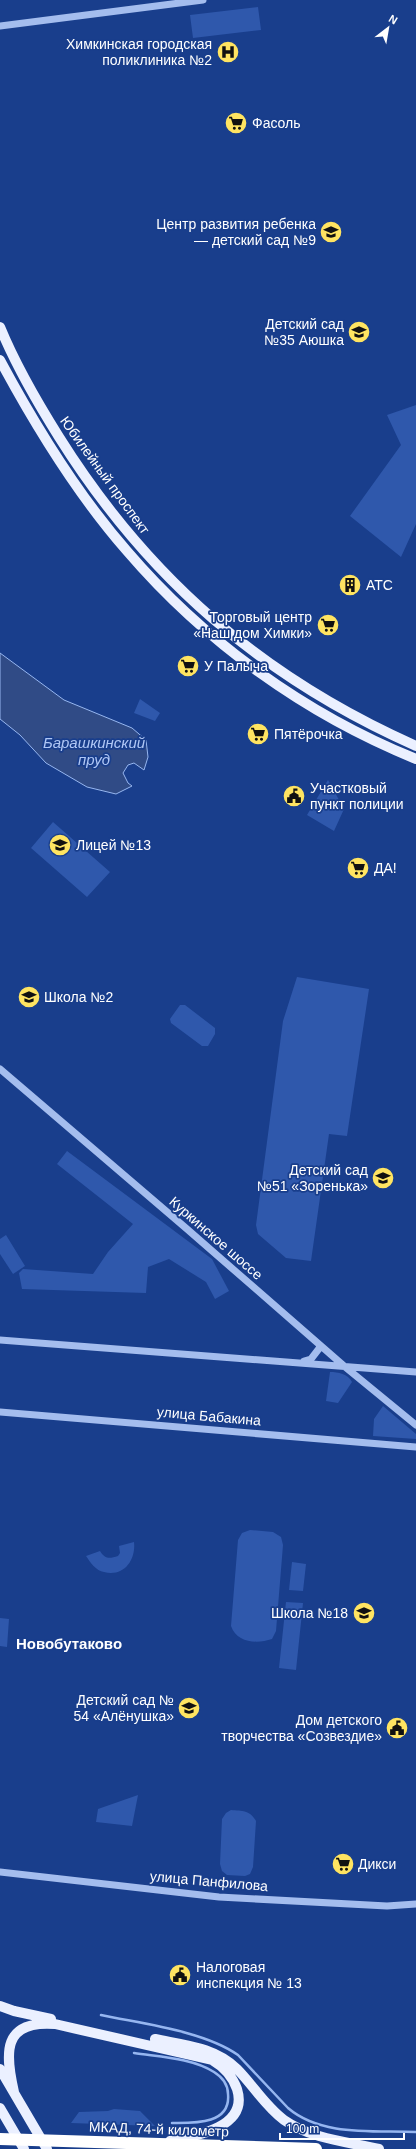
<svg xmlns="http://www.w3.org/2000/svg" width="416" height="2149" font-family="Arial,sans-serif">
<rect width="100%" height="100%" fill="#193e8c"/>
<!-- green -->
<path fill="#2f58ac" d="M258 7 261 30 193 38 190 15Z
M416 405V524L401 557 350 516 401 445 387 415Z
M140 699 160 713 155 721 134 713Z
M328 780 344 809 334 831 307 815Z
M53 822 110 872 87 897 31 848Z
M297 977 369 989 347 1136 329 1134 311 1261 286 1258 258 1234 256 1225 283 1021Z
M180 1005H185L215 1028V1034L208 1046H202L171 1023 170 1019Z
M67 1151 212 1259 229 1291 215 1299 206 1282 169 1259 148 1267 146 1293 22 1289 19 1273 23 1269 93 1274 108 1252 133 1224 57 1164Z
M6 1235 25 1266 13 1274 0 1254V1239Z
M330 1372C338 1372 348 1374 352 1382L338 1403 326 1401Z
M383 1406 416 1434V1439L373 1436 374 1419Z
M250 1530 273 1532 281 1537 283 1545 276 1631 272 1639C257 1644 237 1643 231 1626L238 1540 242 1533Z
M134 1542C136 1560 124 1577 104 1572 96 1571 90 1562 86 1556L100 1551C105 1559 109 1559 118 1556L120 1553 119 1546Z
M292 1562 306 1564 303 1591 289 1590Z
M286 1602 303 1603 296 1670 279 1668Z
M0 1618 9 1619 7 1647 0 1646Z
M138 1795 132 1826 96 1822 98 1809Z
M231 1810C242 1811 250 1810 256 1821L253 1867 250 1874 245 1876 227 1875 222 1871 220 1864 222 1819 226 1813Z
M114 2109 140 2111 155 2126 71 2123 79 2112 108 2111Z"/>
<!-- water -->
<path fill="#304b86" stroke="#96b6f0" d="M0 653 64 700 132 728 146 740 148 757 144 770 134 763 128 765 123 773 128 783 132 786 116 794 87 787 46 763 20 735 0 719Z"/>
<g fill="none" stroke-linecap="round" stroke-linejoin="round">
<!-- stream -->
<path stroke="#96b6f0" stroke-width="2.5" d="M101 2015C143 2024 204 2031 238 2055L288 2108C322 2137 375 2130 416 2132
M134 2053C160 2057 192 2058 214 2072 222 2077 228 2085 228 2094 231 2125 193 2123 172 2123"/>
<!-- minor -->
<path stroke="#a4bdee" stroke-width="7" d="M0 26 203 0
M0 1069 187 1229 344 1366 416 1425
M0 1340 416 1372
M304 1361 311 1359 321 1346
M0 1412 416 1447
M0 1872 219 1897 387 1906 416 1904"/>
<!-- major -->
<path stroke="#ebf0ff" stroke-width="10" d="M0 327C16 366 37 402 59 437 148 579 263 678 416 746
M0 360C36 427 77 494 127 551 205 642 305 714 416 759
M0 2006 14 2011 51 2019
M155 2039C184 2045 215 2047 237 2069 253 2085 265 2106 284 2120 311 2139 348 2142 379 2149
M0 2069 47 2149
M14 2092C5 2053 2 2020 55 2024L212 2060C224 2067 232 2075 237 2089 249 2127 197 2136 170 2141
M0 2108 24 2149"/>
<!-- highway -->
<path stroke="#fff" stroke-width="12" d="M0 2139 316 2149"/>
</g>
<!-- icons -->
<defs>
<g id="hospital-disc" transform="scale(1.15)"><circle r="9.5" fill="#ffe461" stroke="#193e8c"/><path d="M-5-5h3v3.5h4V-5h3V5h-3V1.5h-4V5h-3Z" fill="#111"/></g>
<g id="supermarket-disc" transform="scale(1.15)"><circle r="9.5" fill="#ffe461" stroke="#193e8c"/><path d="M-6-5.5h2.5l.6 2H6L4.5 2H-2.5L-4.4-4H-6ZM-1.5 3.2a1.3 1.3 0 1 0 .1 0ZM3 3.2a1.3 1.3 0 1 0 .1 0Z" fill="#111"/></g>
<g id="school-disc" transform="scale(1.15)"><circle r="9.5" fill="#ffe461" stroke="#193e8c"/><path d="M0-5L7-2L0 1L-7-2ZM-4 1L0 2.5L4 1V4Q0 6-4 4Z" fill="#111"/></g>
<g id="building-disc" transform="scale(1.15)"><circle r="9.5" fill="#ffe461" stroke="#193e8c"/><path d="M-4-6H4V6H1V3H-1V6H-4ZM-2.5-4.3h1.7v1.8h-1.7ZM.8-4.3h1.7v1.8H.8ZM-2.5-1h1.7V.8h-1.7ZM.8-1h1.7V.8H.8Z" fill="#111"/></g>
<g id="civic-disc" transform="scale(1.15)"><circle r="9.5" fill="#ffe461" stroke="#193e8c"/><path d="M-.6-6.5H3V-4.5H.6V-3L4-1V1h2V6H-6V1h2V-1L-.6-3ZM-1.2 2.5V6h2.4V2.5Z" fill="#111"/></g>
</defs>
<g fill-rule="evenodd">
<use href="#hospital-disc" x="228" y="52"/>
<use href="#supermarket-disc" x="236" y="123"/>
<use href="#school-disc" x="331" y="232"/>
<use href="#school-disc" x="359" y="332"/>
<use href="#building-disc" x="350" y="585"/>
<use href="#supermarket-disc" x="328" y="625"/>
<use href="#supermarket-disc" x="188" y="666"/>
<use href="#supermarket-disc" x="258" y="734"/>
<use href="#civic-disc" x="294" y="796"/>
<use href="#school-disc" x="60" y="845"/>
<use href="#supermarket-disc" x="358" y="868"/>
<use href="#school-disc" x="29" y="997"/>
<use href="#school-disc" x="383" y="1178"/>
<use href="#school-disc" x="364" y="1613"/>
<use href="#school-disc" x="189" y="1708"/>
<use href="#civic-disc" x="397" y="1728"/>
<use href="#supermarket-disc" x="343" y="1864"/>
<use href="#civic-disc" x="180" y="1975"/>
</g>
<g text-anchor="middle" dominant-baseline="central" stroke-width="3.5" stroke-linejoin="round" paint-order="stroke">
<!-- poi labels -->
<g font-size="14" fill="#fff" stroke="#193e8c" text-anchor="start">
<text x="212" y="44" text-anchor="end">Химкинская городская<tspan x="212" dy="16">поликлиника №2</tspan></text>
<text x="252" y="123">Фасоль</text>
<text x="316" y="224" text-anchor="end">Центр развития ребенка<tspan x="316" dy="16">— детский сад №9</tspan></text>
<text x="344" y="324" text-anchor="end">Детский сад<tspan x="344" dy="16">№35 Аюшка</tspan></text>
<text x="366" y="585">АТС</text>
<text x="312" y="617" text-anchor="end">Торговый центр<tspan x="312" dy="16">«Наш дом Химки»</tspan></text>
<text x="204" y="666">У Палыча</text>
<text x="274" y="734">Пятёрочка</text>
<text x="310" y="788">Участковый<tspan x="310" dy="16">пункт полиции</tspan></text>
<text x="76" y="845">Лицей №13</text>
<text x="374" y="868">ДА!</text>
<text x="44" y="997">Школа №2</text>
<text x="368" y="1170" text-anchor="end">Детский сад<tspan x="368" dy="16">№51 «Зоренька»</tspan></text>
<text x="348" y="1613" text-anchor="end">Школа №18</text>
<text x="174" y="1700" text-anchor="end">Детский сад №<tspan x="174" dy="16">54 «Алёнушка»</tspan></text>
<text x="382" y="1720" text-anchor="end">Дом детского<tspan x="382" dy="16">творчества «Созвездие»</tspan></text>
<text x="358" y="1864">Дикси</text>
<text x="196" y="1967">Налоговая<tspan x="196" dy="16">инспекция № 13</tspan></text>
</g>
<!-- street labels -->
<g font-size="14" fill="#fff" stroke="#193e8c">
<text transform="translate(105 475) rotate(54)">Юбилейный проспект</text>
<text transform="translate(216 1238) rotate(41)">Куркинское шоссе</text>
<text transform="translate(209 1416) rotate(5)">улица Бабакина</text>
<text transform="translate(209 1881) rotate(5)">улица Панфилова</text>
<text transform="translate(159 2129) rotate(2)">МКАД, 74-й километр</text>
</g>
<!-- water labels -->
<g font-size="15" font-style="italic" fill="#b0c7f5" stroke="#193e8c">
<text x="94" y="742">Барашкинский<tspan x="94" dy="17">пруд</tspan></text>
</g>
<!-- neighbourhood labels -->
<g font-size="15" font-weight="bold" fill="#fff" stroke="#193e8c">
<text x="69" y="1643">Новобутаково</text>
</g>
</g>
<!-- north arrow -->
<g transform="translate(388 28) rotate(31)" stroke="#193e8c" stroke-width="3" paint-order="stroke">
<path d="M0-3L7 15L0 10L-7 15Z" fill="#ffffff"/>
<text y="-6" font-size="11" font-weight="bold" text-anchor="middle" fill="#ffffff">N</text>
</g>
<!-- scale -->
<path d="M280 2133v6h124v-6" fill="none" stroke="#ffffff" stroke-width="2"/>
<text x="286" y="2133" font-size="12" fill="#ffffff" stroke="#193e8c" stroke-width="3" paint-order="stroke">100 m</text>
</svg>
